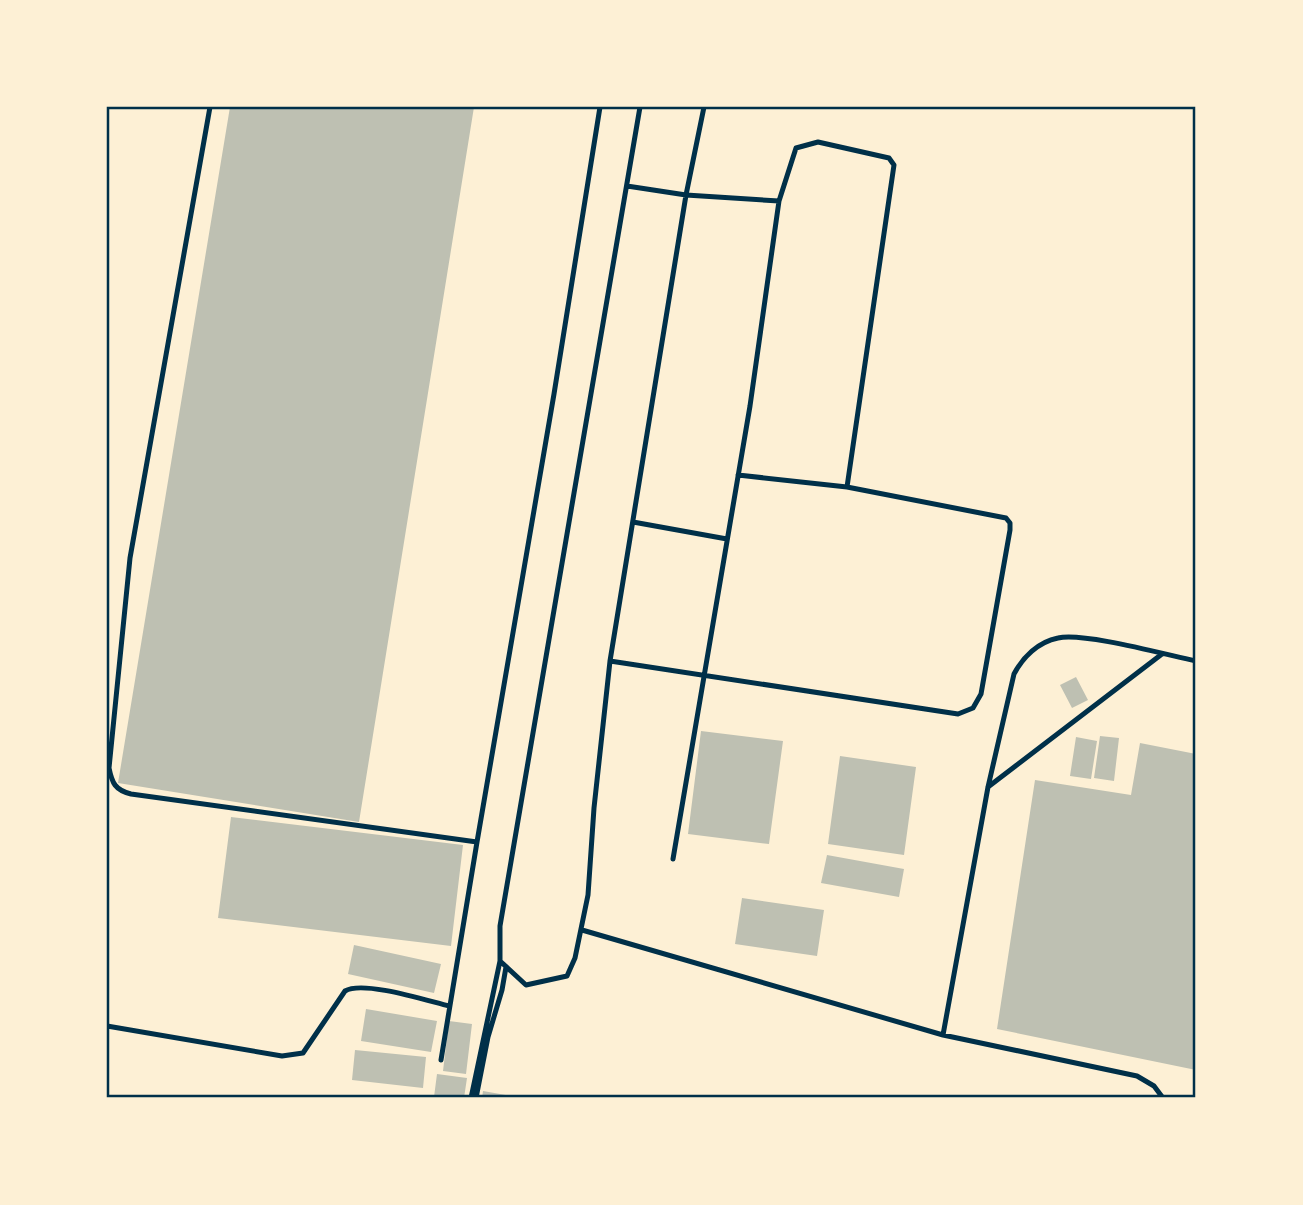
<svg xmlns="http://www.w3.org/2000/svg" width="1303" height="1205" font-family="'Public Sans',sans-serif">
<rect width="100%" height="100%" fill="#fdf0d5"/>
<!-- building -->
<path fill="#bec0b2" d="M230 107H474L359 822 118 783Z
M1076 677 1088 700 1072 708 1060 685Z
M701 731 783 741 769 844 688 834Z
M1100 736 1119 738 1114 781 1094 778Z
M1076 737 1097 741 1091 779 1070 776Z
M1140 743 1196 754V1070L997 1029 1035 780 1131 795Z
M840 756 916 767 904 855 828 844Z
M231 817 463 845 451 946 218 918Z
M827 855 904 869 899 897 821 883Z
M742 898 824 910 817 956 735 944Z
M354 945 441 964 434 993 348 974Z
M366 1009 437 1021 431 1052 361 1041Z
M449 1021 472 1024 466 1074 443 1071Z
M355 1050 426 1057 423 1088 352 1080Z
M437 1074 467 1078 464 1098 434 1097Z
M483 1091 518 1097V1098H482Z"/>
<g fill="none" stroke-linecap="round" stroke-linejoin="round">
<!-- service -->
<path stroke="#003049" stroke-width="5" d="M210 107 130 558 109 768C112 783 115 790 131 794L477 842 554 394 600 107
M640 107 500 926V961L526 985 567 976 575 958 588 895 594 808 610 661 686 195 704 107
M627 186 686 195 779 201
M633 522 727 539
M610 661 958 714 973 708 981 694 1010 530V523L1006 518 847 487 738 475
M988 787 1162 654
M673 859 750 406 779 201 796 148 818 142 889 158 894 165 847 487
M582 930 943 1035 1137 1076 1154 1086 1163 1098
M107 1026 282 1056 303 1053 345 991C363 980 428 1001 449 1006
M943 1035 988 787 1014 674C1023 657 1038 642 1058 638 1083 632 1167 655 1196 661
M441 1060 477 842
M471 1098 500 961
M476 1098 488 1037 502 990 506 967"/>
</g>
<!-- border -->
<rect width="1303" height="1205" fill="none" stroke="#fdf0d5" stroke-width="217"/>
<rect x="108" y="108" width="1086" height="988" fill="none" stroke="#003049" stroke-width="2.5"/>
</svg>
